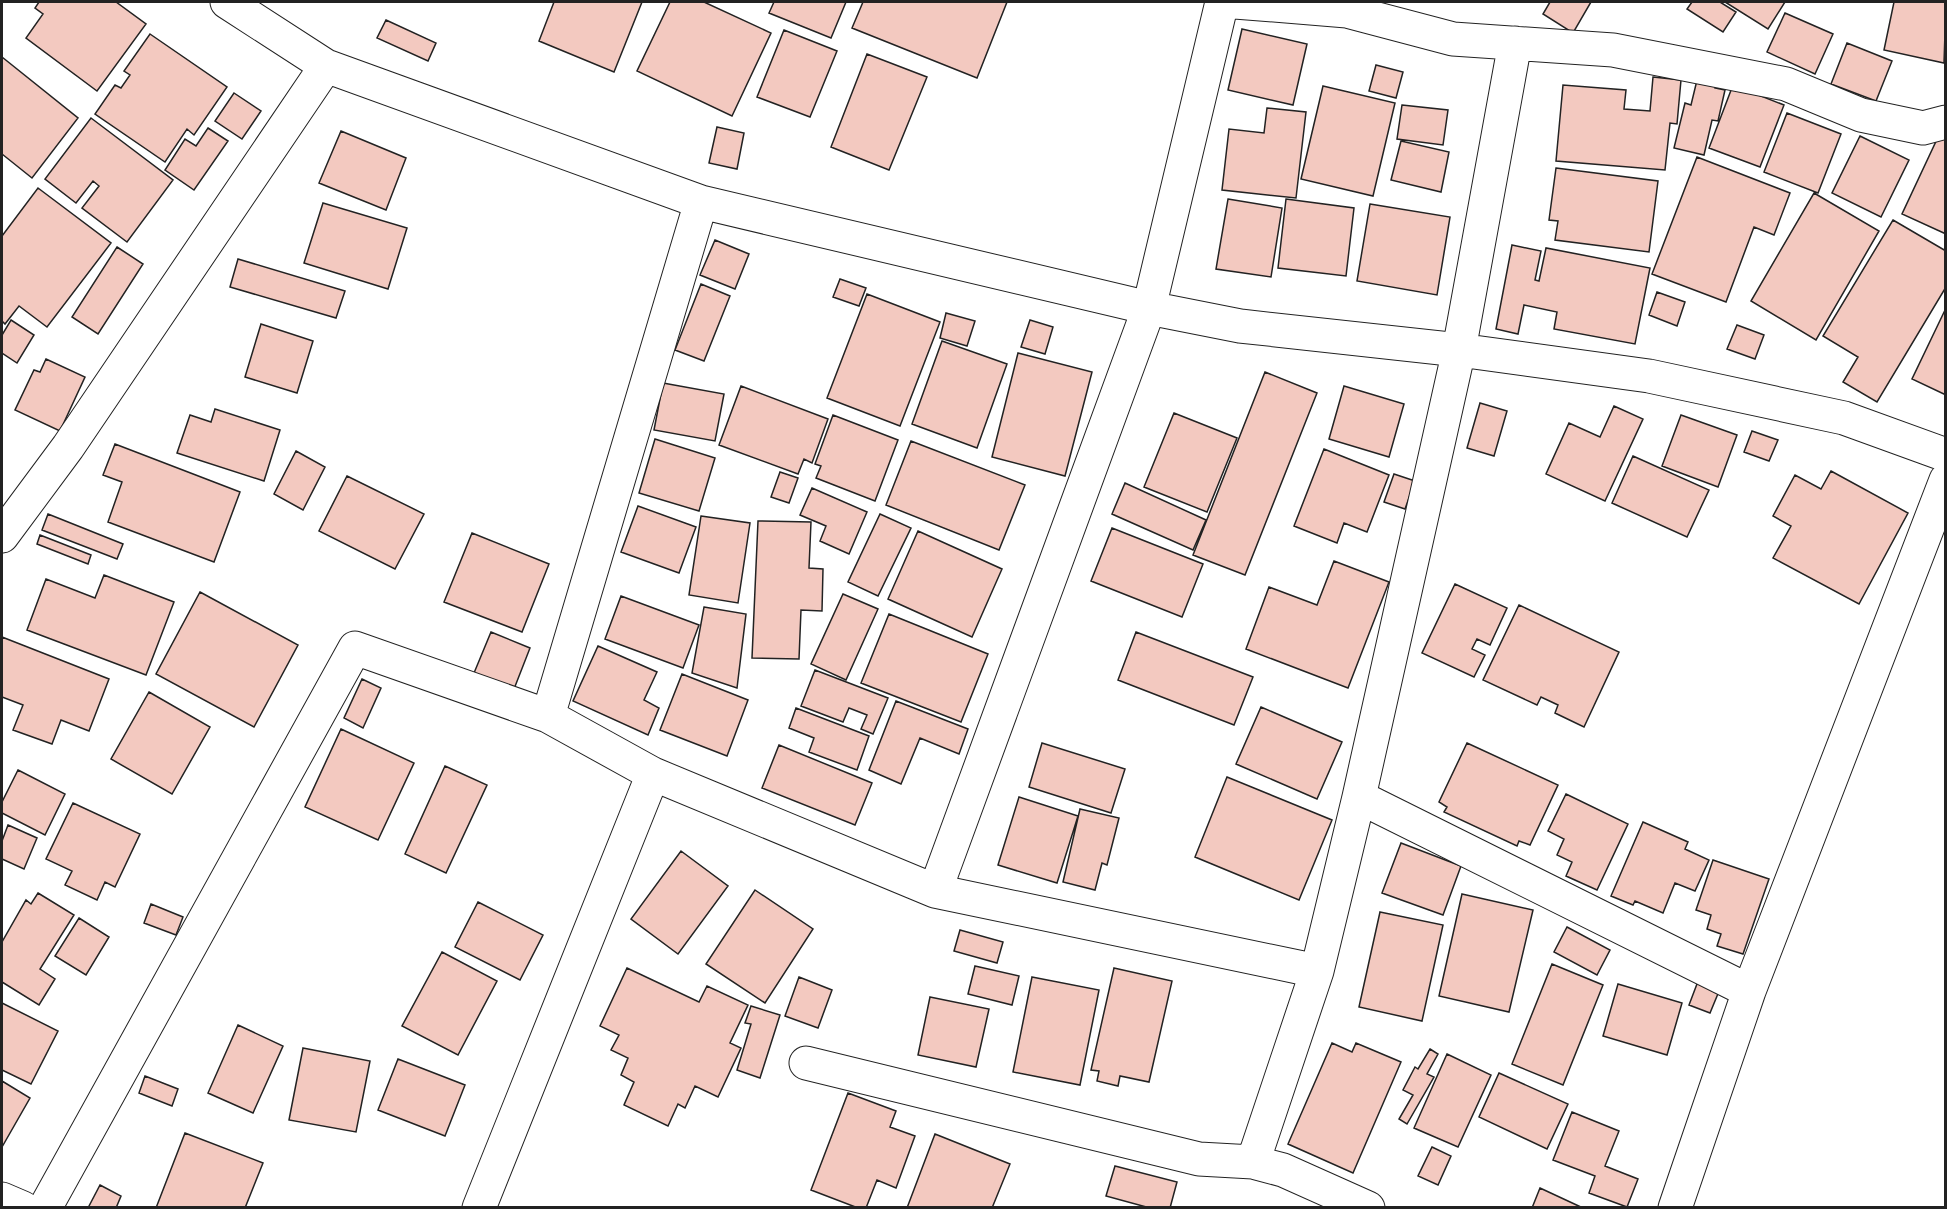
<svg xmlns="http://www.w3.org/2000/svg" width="1947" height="1209" font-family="Manrope,sans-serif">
<rect width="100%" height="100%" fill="#fff"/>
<!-- building -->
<path fill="#f3c9c0" stroke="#222" stroke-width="1.5" d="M39 2H116L146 24 97 91 26 38 43 14 35 8Z
M554 2H642L614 72 539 41Z
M670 2H704L771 33 732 116 637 71Z
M774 2H846L831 38 769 13Z
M863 2H1007L977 78 852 28Z
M1550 2H1591L1573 33 1543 14Z
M1692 2H1720L1736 12 1723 32 1687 9Z
M1725 2H1785L1768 29Z
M1894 2H1946L1944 63 1884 50Z
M1785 13 1833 34 1815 74 1767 52Z
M386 20 436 43 428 61 377 38Z
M1242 29 1307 44 1293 105 1228 90Z
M784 30 837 51 810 117 757 97Z
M150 34 227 87 194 135 187 129 165 162 95 114 115 85 121 88 130 75 124 71Z
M1847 43 1892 61 1876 101 1831 84Z
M867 54 927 77 889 170 831 147Z
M2 57 78 118 32 178 2 154Z
M1376 65 1403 72 1396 98 1369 91Z
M1698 76 1717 81 1715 88 1725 90 1718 121 1712 120 1704 155 1674 148 1685 103 1691 105Z
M1653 77 1681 80 1677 124 1670 123 1665 170 1556 161 1563 85 1626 90 1624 109 1650 111Z
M1733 85 1784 105 1760 167 1709 148Z
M1323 86 1395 103 1373 196 1301 179Z
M234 93 261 111 242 139 215 121Z
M1402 105 1448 110 1443 145 1397 139Z
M1267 108 1306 112 1296 198 1222 190 1229 129 1264 133Z
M1787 113 1841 134 1818 193 1764 172Z
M91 118 173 180 127 242 82 208 99 186 93 181 76 203 45 179Z
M717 127 744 133 737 169 709 163Z
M208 128 228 141 194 190 165 170 185 139 196 146Z
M341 131 406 158 386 210 319 183Z
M1939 135 1946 138V234L1902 214Z
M1860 136 1909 160 1881 217 1832 193Z
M1401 141 1449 152 1441 192 1391 180Z
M1697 157 1790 193 1774 235 1754 227 1726 302 1652 274Z
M1556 168 1658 181 1649 252 1555 240 1558 221 1549 220Z
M38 188 111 243 47 327 19 306 5 324 2 321V236Z
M1814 193 1879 231 1816 340 1751 301Z
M1228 199 1282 208 1271 277 1216 269Z
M1286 199 1354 208 1346 276 1278 268Z
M323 203 407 228 388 289 304 263Z
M1370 204 1450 217 1437 295 1357 281Z
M1893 220 1946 251V287L1877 402 1843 382 1858 357 1823 336Z
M715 240 749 254 735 289 700 275Z
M1512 245 1541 251 1535 280 1539 281 1546 248 1650 268 1635 344 1554 329 1557 312 1524 305 1518 334 1496 329Z
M117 247 143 264 98 334 72 317Z
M238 259 345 291 336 318 230 287Z
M840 279 866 288 859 306 833 297Z
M701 284 730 296 704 361 675 350Z
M1657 292 1685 302 1677 326 1649 315Z
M867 294 940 322 900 426 827 398Z
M1946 308V395L1912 379Z
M946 313 975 321 967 346 940 338Z
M11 320 34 335 17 363 2 353V335Z
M1030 320 1053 327 1045 354 1021 347Z
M261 324 313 341 297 393 245 377Z
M1737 325 1764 335 1755 359 1727 349Z
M942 341 1007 364 977 448 912 424Z
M1018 353 1092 372 1065 476 992 457Z
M46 359 85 377 60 431 15 410 34 370 40 372Z
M1265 372 1317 393 1245 575 1193 555Z
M663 383 724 394 715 441 654 430Z
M741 386 828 419 812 463 804 459 798 474 719 445Z
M1344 386 1404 404 1389 457 1329 439Z
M1480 403 1507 411 1494 456 1467 448Z
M1614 406 1643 419 1605 501 1546 474 1569 423 1600 437Z
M215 409 280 430 264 481 177 453 190 415 211 422Z
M1174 413 1237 438 1207 512 1144 487Z
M833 415 898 440 875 501 816 478 821 466 815 464Z
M1681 415 1737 435 1718 487 1662 466Z
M1752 431 1778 440 1769 461 1744 452Z
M655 439 715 458 699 511 639 493Z
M911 441 1025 485 999 550 886 505Z
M115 444 240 492 214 562 108 522 122 482 103 475Z
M1324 449 1389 475 1367 532 1344 523 1337 543 1294 526Z
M296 451 325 467 303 510 274 494Z
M1633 456 1709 490 1687 537 1612 503Z
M1831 471 1908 513 1859 604 1773 558 1791 526 1773 516 1795 475 1821 489Z
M780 472 798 478 789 503 771 497Z
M1394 474 1415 481 1405 509 1384 502Z
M347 476 424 514 395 569 319 531Z
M1125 483 1206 520 1193 550 1112 514Z
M812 488 867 512 849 554 820 541 826 526 800 515Z
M638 506 696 527 679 573 621 552Z
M48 514 123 544 117 559 42 530Z
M880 514 911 528 878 596 848 582Z
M701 516 750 523 738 603 689 595Z
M758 521 811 522 809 568 823 569 822 611 801 610 799 659 752 658Z
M1112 528 1203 564 1182 617 1091 581Z
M918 531 1002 569 972 637 888 599Z
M472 533 549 564 522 632 444 602Z
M40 535 91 555 88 564 37 544Z
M1334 561 1389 582 1348 688 1246 649 1269 587 1317 605Z
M104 575 174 602 146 675 27 630 46 579 95 598Z
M1455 584 1507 608 1490 645 1477 639 1472 649 1485 655 1474 677 1422 653Z
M200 592 298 645 254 727 156 674Z
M843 594 878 609 846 680 811 664Z
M621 596 699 625 683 668 605 639Z
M1519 605 1619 652 1584 727 1555 713 1558 705 1541 697 1537 705 1483 680Z
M704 607 746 614 737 688 692 673Z
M889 614 988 654 961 722 861 683Z
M491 632 530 648 514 689 474 673Z
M1136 632 1253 677 1234 725 1118 680Z
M2 637 109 679 89 731 61 720 52 744 13 730 23 705 2 697Z
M598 646 657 672 644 700 659 708 648 735 573 701Z
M815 670 888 698 873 734 861 729 867 715 849 708 843 722 801 706Z
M682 674 748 700 727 756 660 730Z
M362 679 381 688 363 728 344 718Z
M149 692 210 727 172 794 111 759Z
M896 701 968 729 959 754 920 738 901 784 869 770Z
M1261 707 1342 742 1317 799 1236 764Z
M796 708 869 736 857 770 809 752 814 738 789 728Z
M341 729 414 763 378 840 305 807Z
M1042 743 1125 769 1111 813 1029 787Z
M1467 743 1558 785 1530 845 1519 841 1517 846 1444 812 1447 807 1439 802Z
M779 745 872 783 855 825 762 788Z
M445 766 487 785 446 873 405 854Z
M18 770 65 794 45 835 2 813V802Z
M1227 777 1332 820 1299 900 1195 857Z
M1566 794 1628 824 1597 890 1566 876 1572 862 1557 855 1564 839 1548 831Z
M1019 797 1078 816 1057 883 998 865Z
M73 803 140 834 115 887 105 882 97 900 65 885 72 871 46 859Z
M1080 809 1119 818 1107 865 1102 863 1095 890 1063 882Z
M1643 822 1688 842 1685 849 1709 860 1695 891 1675 883 1663 913 1635 901 1633 905 1611 896Z
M8 825 37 838 24 869 2 859V841Z
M1401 843 1461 866 1443 915 1382 893Z
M681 851 728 886 678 954 631 919Z
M1713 860 1769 879 1743 954 1717 946 1721 934 1707 929 1711 915 1696 910Z
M755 890 813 929 765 1003 706 964Z
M38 893 74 915 40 969 55 979 39 1005 2 982V942L26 900 31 904Z
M1462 894 1533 910 1509 1012 1439 996Z
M478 902 543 935 520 980 455 947Z
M151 904 183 917 176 935 144 923Z
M1380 912 1443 925 1422 1021 1359 1007Z
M79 918 109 937 86 975 55 956Z
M1567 927 1610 950 1597 975 1554 952Z
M960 930 1003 942 997 963 954 951Z
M442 952 497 981 458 1055 402 1026Z
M1552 964 1603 985 1563 1085 1512 1064Z
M975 966 1019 976 1012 1005 968 994Z
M627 968 699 1002 707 986 748 1005 730 1043 741 1048 718 1097 695 1086 685 1108 678 1104 668 1126 624 1105 634 1082 621 1075 628 1058 611 1050 619 1035 600 1026Z
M1114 968 1172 981 1149 1082 1120 1076 1118 1086 1097 1081 1099 1071 1091 1070Z
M1700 976 1722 984 1710 1013 1689 1005Z
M799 977 832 990 818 1028 785 1016Z
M1032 977 1099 990 1080 1085 1013 1072Z
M1618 984 1682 1003 1667 1055 1603 1036Z
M930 997 989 1009 976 1067 918 1055Z
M2 1003 58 1031 31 1084 2 1070Z
M751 1006 780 1015 760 1078 737 1070 751 1024 745 1023Z
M238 1025 283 1046 253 1113 208 1093Z
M1332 1043 1352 1052 1356 1043 1401 1062 1353 1173 1288 1144Z
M303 1048 370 1061 356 1132 289 1120Z
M1430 1049 1438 1054 1427 1074 1434 1077 1407 1124 1399 1119 1413 1095 1403 1090 1415 1067 1418 1069Z
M1447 1054 1491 1075 1458 1147 1414 1128Z
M398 1059 465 1085 445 1136 378 1110Z
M1499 1073 1568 1104 1547 1149 1479 1117Z
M145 1076 178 1089 172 1106 139 1093Z
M2 1081 30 1098 2 1147Z
M848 1093 896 1111 890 1127 915 1136 896 1188 877 1180 866 1208H858L811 1190Z
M1572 1112 1619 1131 1605 1166 1638 1179 1627 1207 1589 1193 1595 1176 1553 1160Z
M185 1133 263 1163 245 1208H156Z
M935 1134 1010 1164 992 1208H907Z
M1432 1147 1451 1156 1438 1185 1418 1176Z
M1115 1166 1177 1182 1170 1208H1150L1106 1196Z
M100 1185 121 1196 116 1208H88Z
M1540 1188 1583 1208H1532Z"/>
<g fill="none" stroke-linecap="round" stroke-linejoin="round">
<!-- street casing -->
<g stroke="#222" stroke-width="35">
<path id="street" d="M227 2 326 66 701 202 1149 308 1240 326 1459 350 1649 376 1844 418 1946 455
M1235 2 1347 11 1453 39 1613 50 1786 84 1861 115 1923 128 1946 122
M2 536 68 447 326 66
M548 716 701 202
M1359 797 1749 991
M935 891 1149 308 1222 2
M806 1063 1199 1159 1253 1162 1283 1170 1368 1208
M1253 1162 1317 971 1359 797 1459 350 1515 43
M2 1199 23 1208
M45 1208 355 648 548 716 653 774 935 891 1317 971
M479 1208 653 774
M1675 1208 1749 991 1946 480"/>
</g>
<!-- street -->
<use href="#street" stroke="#fff" stroke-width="33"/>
</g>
<!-- border -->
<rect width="1947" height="1209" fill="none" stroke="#222222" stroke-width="6"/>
</svg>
